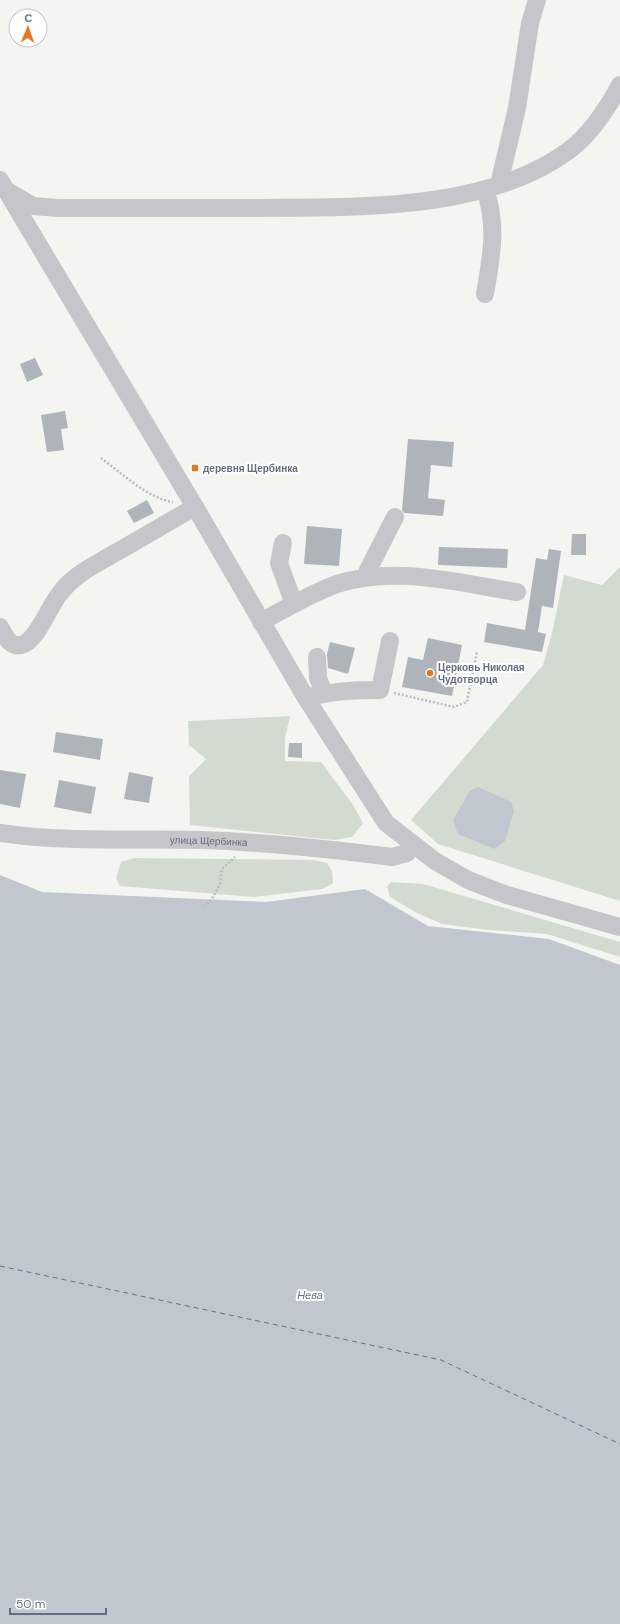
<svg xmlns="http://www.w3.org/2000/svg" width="620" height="1624" font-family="'DM Sans',sans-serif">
<rect width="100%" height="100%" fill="#f4f5f0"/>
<!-- green -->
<path fill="#d3dbd1" d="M620 567V901L438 844 411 820 543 665 552 633 564 575 602 585Z
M290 716 285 738V761L321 762 353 805 363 823 352 837 334 840 190 825 189 776 206 759 189 745 188 721Z
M134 858 313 860 327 863 332 871 333 883 322 889 253 897 120 886 116 878 121 862Z
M391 882 423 884 620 942V957L547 934 489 930 442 924 415 912 390 897 387 887Z"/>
<!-- water -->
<path fill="#c0c7ce" d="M478 787 511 802 514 811 505 841 494 849 458 834 453 820 470 791Z
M0 875 42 892 266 902 365 889 428 926 549 939 620 965V1624H0Z"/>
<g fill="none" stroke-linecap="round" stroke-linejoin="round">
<!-- ferry -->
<path stroke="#637586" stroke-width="1" stroke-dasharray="5 4" stroke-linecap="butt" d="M0 1266 441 1360 620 1444"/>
</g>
<!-- building -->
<path fill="#afb3ba" d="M35 358 43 375 27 382 20 364Z
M65 411 68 428 61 429 64 450 47 452 41 415Z
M408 439 454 442 452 467 431 465 428 498 445 500 443 516 404 513 402 510Z
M147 500 154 513 134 523 127 511Z
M307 526 342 529 339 566 304 564Z
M572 534H586V555H571Z
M439 547 508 549 507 568 438 565Z
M549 549 561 551 553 608 542 606 538 632 546 634 542 652 484 642 487 623 525 630 536 558 547 560Z
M428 638 462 645 452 696 402 687 408 657 423 660Z
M330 642 355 648 348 674 328 668 327 654Z
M56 732 103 739 100 760 53 752Z
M289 743H302V758L288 757Z
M0 770 26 774 20 808 0 804Z
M129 772 153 777 149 803 124 799Z
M59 780 96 787 91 814 54 807Z"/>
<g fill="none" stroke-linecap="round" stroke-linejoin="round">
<!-- path -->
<path stroke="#bbbcbf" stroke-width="2.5" stroke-dasharray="2 2" stroke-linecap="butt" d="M101 458C120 472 149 499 173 502
M394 693 454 707 467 702 477 651
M204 907 212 899 220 884 222 869 235 857"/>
<!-- minor -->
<g stroke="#c4c6ca" stroke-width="18">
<path d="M0 180 195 507 306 698 386 823 435 861 468 880 507 895 620 927"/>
<path d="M499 184 517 108 530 23 537 0"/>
<path d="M485 190C498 225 491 259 485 294"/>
<path d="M9 192 33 206 58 208C124 208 190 208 255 208 354 207 485 212 568 151 590 135 607 109 620 85"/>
<path d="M283 543 279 563 291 596 296 603"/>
<path d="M367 577 368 570 395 517"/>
<path d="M261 622C284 609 312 593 337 584 394 565 459 583 517 592"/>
<path d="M0 627C5 636 11 650 24 644 38 638 50 604 61 592 76 573 95 565 115 553 142 538 168 522 195 507"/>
<path d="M317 657 318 678 324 693"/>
<path d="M306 698C331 691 354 690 380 690L390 641"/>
<path id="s1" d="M0 833C67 843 135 838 202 840 266 842 329 849 392 857L407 853 413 844"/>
</g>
</g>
<!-- markers -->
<g fill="#e47821" stroke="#fff" stroke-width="1.5">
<rect x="191" y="464" width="8" height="8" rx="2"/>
<circle cx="430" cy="673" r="4"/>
</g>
<g text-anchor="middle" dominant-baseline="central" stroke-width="4" stroke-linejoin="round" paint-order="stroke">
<!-- poi labels -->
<g font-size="10" font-weight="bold" fill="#636d82" stroke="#fff" text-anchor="start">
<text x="203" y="468">деревня Щербинка</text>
<text x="438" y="667">Церковь Николая<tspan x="438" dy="12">Чудотворца</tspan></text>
</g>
<!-- street labels -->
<g font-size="10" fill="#636d82" stroke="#fff">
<text stroke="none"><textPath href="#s1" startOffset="209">улица Щербинка</textPath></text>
</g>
<!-- water labels -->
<g font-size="11" font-style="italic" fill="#637586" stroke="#fff">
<text x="310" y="1295">Нева</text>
</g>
</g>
<!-- north arrow -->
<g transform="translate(28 28) rotate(2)"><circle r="19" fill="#ffffff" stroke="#c1c5cd"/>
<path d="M0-3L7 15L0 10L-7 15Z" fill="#e47821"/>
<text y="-6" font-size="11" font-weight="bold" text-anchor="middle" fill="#636d82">С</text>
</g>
<!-- scale -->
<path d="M10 1608v6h96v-6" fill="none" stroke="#636d82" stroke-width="2"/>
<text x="16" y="1608" font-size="12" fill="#636d82" stroke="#ffffff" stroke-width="3" paint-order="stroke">50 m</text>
</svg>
